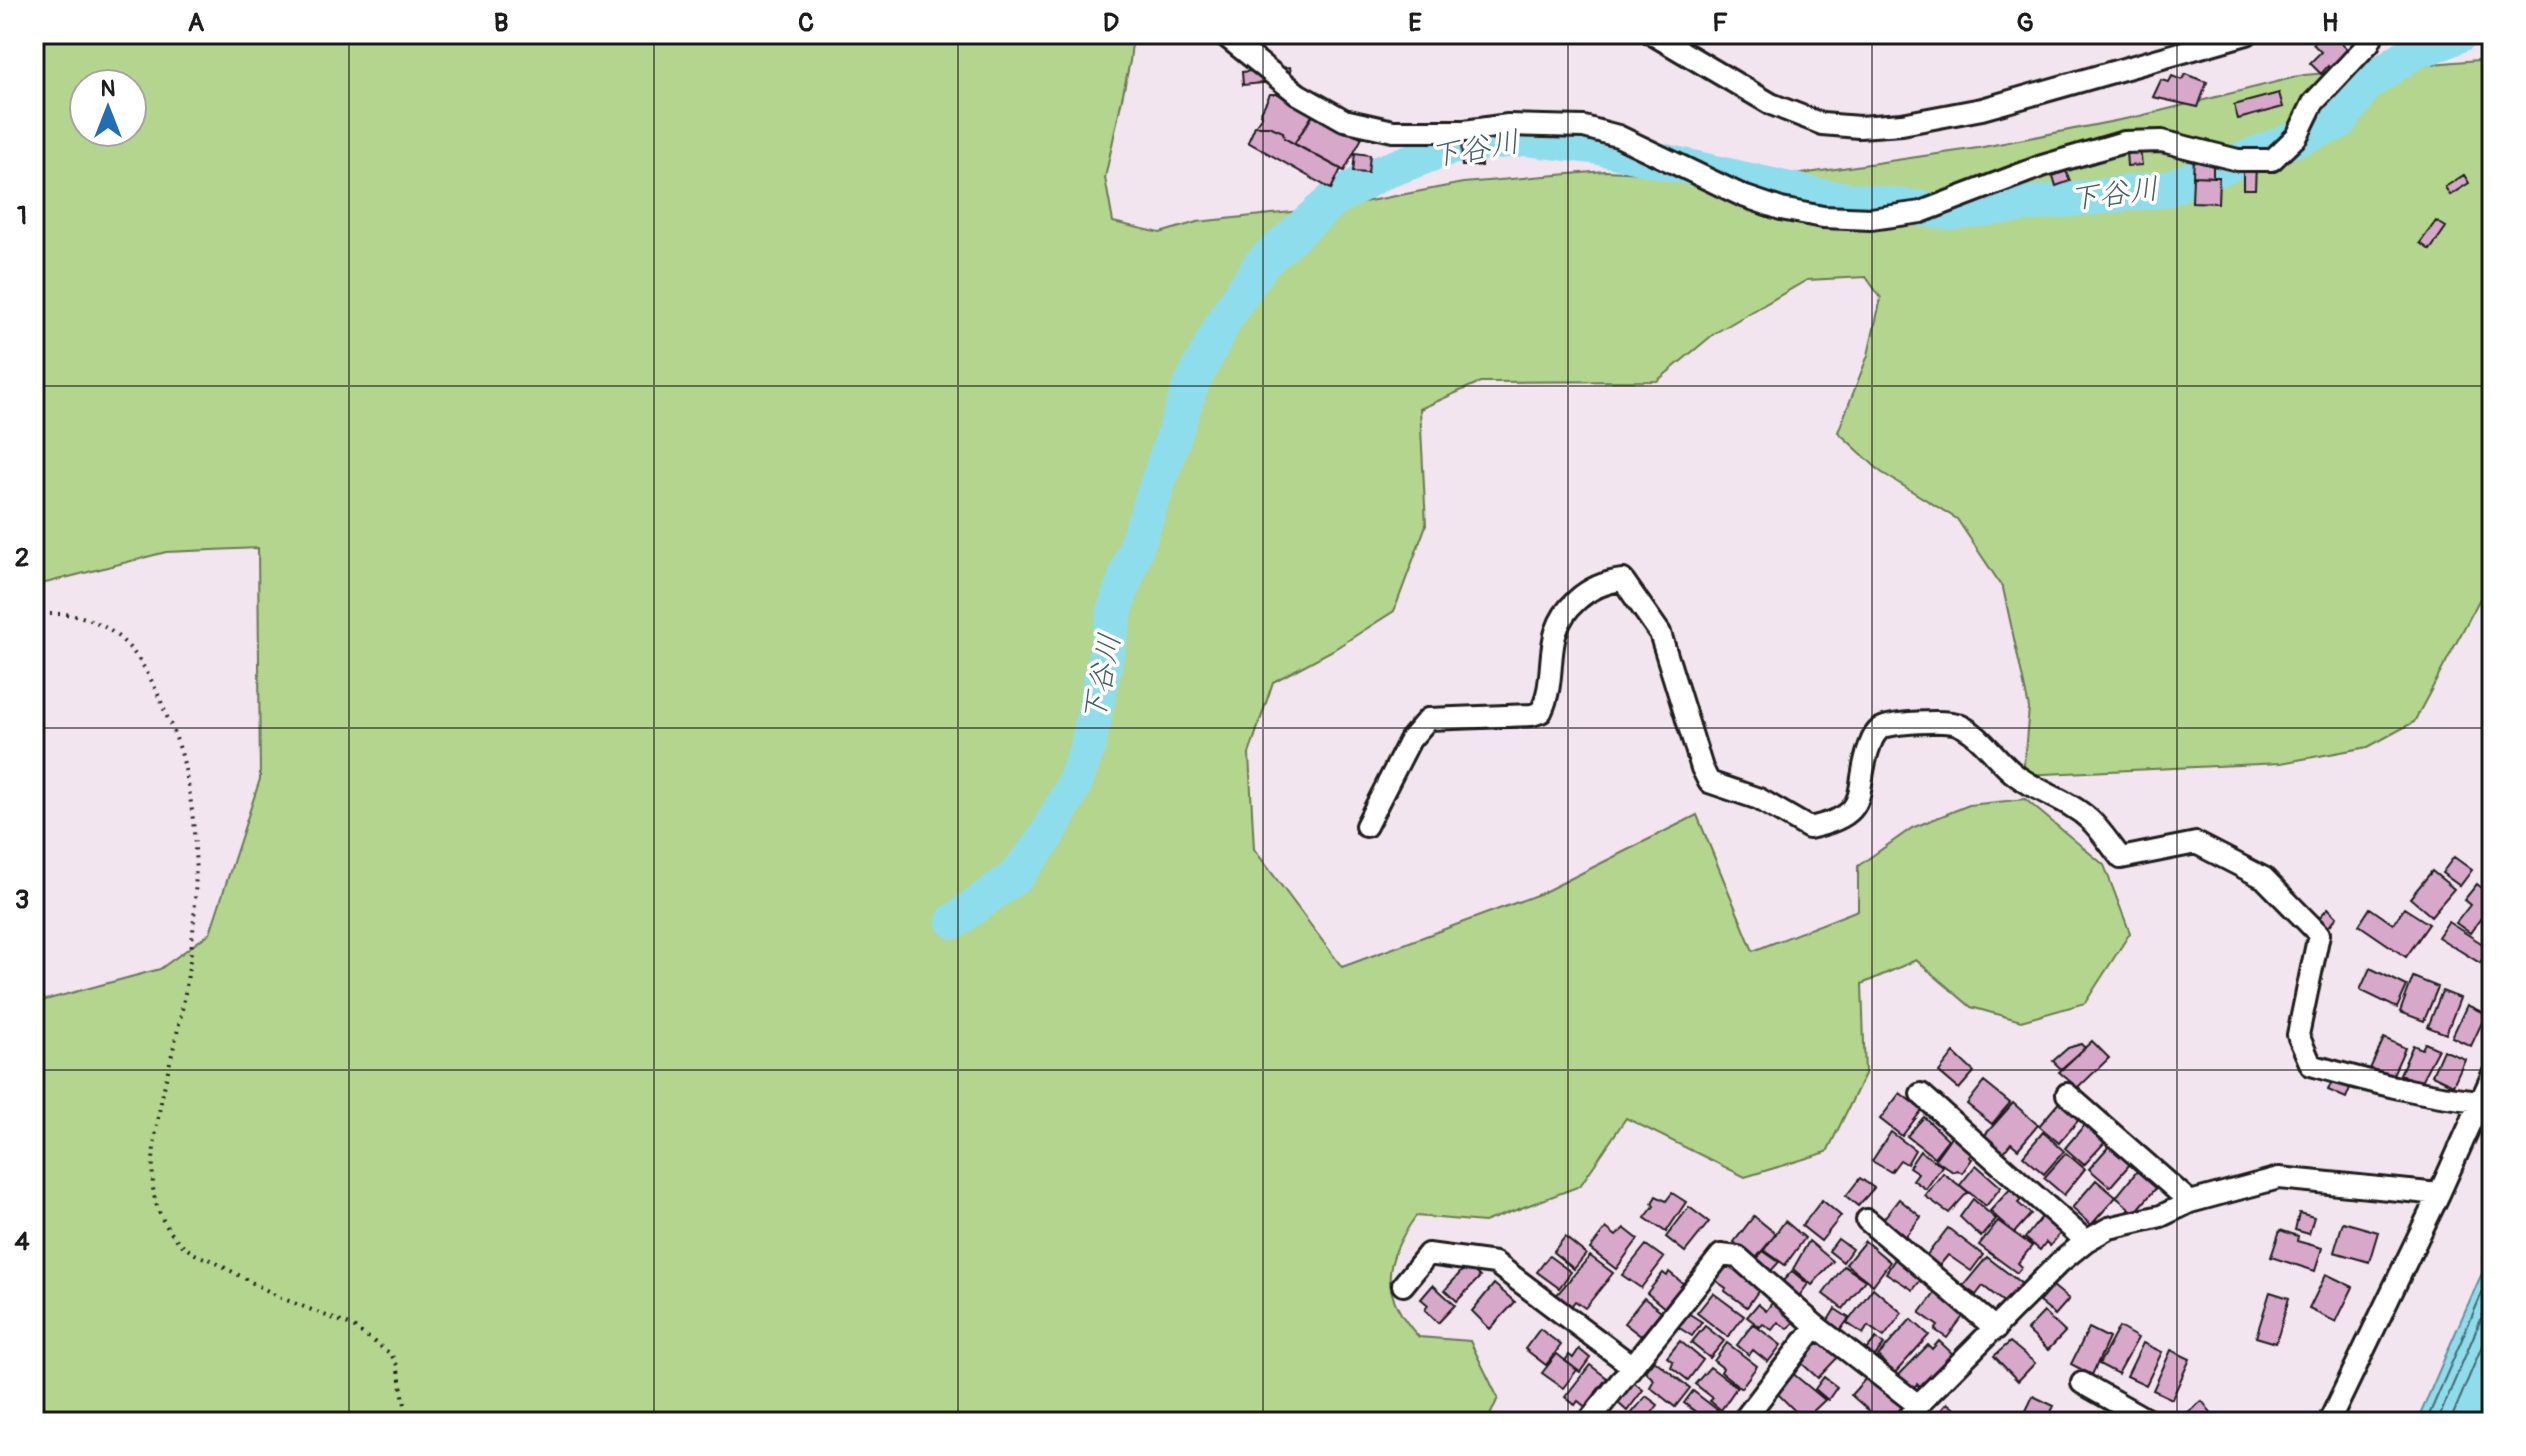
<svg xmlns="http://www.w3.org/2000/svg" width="2526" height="1456" font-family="Pangolin,'Klee One',sans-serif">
<rect width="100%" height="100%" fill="#f3e5ef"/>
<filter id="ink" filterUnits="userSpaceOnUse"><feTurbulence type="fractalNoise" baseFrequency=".0125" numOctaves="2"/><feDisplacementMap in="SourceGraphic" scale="16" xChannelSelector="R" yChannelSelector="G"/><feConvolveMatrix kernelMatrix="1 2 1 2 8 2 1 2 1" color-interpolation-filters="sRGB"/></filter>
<g filter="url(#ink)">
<!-- green -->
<path fill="#b4d58e" stroke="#687855" stroke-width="2" fill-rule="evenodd" d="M34 34H1133L1130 61 1105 178 1113 222 1160 233 1197 222 1338 207 1463 183 1605 171 1767 179 1978 148 2140 116 2304 75 2478 60 2492 63V576L2414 722 2368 747 2281 763 2023 775 2029 708 2003 588 1957 519 1881 472 1838 432 1868 355 1881 298 1866 277 1807 280 1715 333 1657 381 1480 382 1420 409 1426 525 1394 611 1333 650 1273 682 1249 754 1254 849 1342 967 1542 893 1697 815 1753 951 1858 910V866L1912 828 1969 805 2025 799 2104 865 2130 933 2085 1003 2021 1021 1971 1007 1916 960 1862 984 1865 1074 1827 1152 1745 1177 1626 1118 1580 1186 1484 1222 1416 1216C1382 1263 1379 1294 1419 1337L1470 1341 1498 1398 1487 1422H34V1003L160 969 210 933 260 779 258 548 166 552 34 586ZM84 84H132V132H84Z"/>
<!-- water -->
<path fill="#8eddec" stroke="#609099" stroke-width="2" d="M2492 1252V1422H2417C2442 1365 2465 1308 2492 1252Z"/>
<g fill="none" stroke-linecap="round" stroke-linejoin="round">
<!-- shore -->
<path stroke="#4a696f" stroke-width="2" d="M2426 1422 2492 1270
M2437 1422 2492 1293
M2450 1422 2492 1322"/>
<!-- river -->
<path stroke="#8eddec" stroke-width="36" d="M954 921 1017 875 1044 840 1073 787 1088 746 1116 606 1191 385 1226 317 1262 263 1334 199 1380 173 1450 147 1525 138 1599 147 1817 196 1950 212 2166 189 2339 122 2366 84 2414 51 2445 41 2460 34"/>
</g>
<!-- building -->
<path fill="#d7a8ca" stroke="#1c1c1c" stroke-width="2" d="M2322 34H2332L2349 51 2331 69 2328 66 2321 74 2310 63 2321 52 2313 44Z
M1290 67 1292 80 1243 85 1242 72Z
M2185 74 2207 82 2198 107 2153 97 2161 80 2169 82 2172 76 2182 80Z
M2279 93 2283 107 2238 119 2234 105Z
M1270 94H1278L1314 114 1294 144 1284 138 1283 132 1269 126H1255L1262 116 1260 114Z
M1315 111 1362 138 1344 171 1294 144Z
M1255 126H1269L1283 132 1284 138 1341 169 1331 189 1248 142Z
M1480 132 1481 166H1462L1461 133Z
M2140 149 2142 165 2127 166 2126 151Z
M1355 153 1370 155 1368 173 1353 172Z
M2194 156 2213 158V177L2193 176Z
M2243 165H2256L2255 189H2243Z
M2066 171 2070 181 2056 186 2053 176Z
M2464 175 2469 183 2450 195 2445 187Z
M2193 176 2219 177 2218 203 2192 202Z
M2436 221 2446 227 2430 250 2420 243Z
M2454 857 2472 870 2460 886 2442 873Z
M2432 871 2454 889 2431 916 2410 898Z
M2477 884 2492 896V903L2470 933 2456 923 2470 905 2464 900Z
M2328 908 2337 917 2326 930 2316 921Z
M2370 908 2393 924 2404 908 2429 924 2406 957 2359 925Z
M2448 922 2489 948 2480 963 2438 937Z
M2370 968 2407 986 2397 1008 2360 990Z
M2413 977 2438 987 2424 1021 2400 1012Z
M2442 991 2460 998 2446 1034 2428 1027Z
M2467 1005 2486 1014 2471 1046 2452 1037Z
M2384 1038 2405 1048 2391 1079 2370 1069Z
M2092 1041 2109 1058 2078 1088 2059 1072Z
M2425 1043 2438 1049 2420 1083 2400 1074 2413 1045 2422 1049Z
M2081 1044 2085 1048 2061 1069 2053 1061 2068 1048Z
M2443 1050 2465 1059 2453 1085 2432 1075Z
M1954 1053 1974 1072 1959 1089 1939 1072Z
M2332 1081 2350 1088 2346 1098 2328 1090Z
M1984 1082 2010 1103 1992 1124 1967 1104Z
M1900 1093 1922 1110 1902 1136 1880 1119Z
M2061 1100 2081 1117 2059 1143 2039 1126Z
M2013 1103 2038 1125 2018 1149 2011 1143 2003 1153 1984 1136Z
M1924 1117 1948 1139 1934 1157 1907 1136Z
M2087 1122 2106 1141 2084 1165 2065 1148Z
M1955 1131 1977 1147 1969 1157 1972 1159 1962 1173 1957 1170 1953 1172 1935 1159Z
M1891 1132 1915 1150 1907 1164 1900 1160 1891 1172 1872 1161Z
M2043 1132 2064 1151 2044 1174 2023 1156Z
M2110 1145 2131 1163 2110 1187 2089 1169Z
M1920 1151 1942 1166 1926 1189 1913 1180 1918 1173 1909 1167Z
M2066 1153 2085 1169 2064 1195 2044 1178Z
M1976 1165 2001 1187 1986 1206 1960 1185Z
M2138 1170 2157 1187 2135 1213 2116 1197Z
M1943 1173 1968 1192 1949 1213 1925 1196Z
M1860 1178 1874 1188 1858 1206 1846 1196Z
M2096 1180 2116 1197 2091 1225 2072 1208Z
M2013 1186 2024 1196 2018 1203 2031 1214 2014 1233 1990 1211Z
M1672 1193 1686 1202 1666 1232 1645 1218 1654 1206 1652 1203 1656 1196 1666 1201Z
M1899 1199 1921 1217 1905 1237 1894 1229 1892 1231 1881 1222Z
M1973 1199 1996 1219 1981 1237 1960 1217Z
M1822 1200 1841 1216 1821 1241 1802 1226Z
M1689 1207 1709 1222 1685 1252 1666 1237Z
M2045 1213 2064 1229 2050 1246 2046 1242 2040 1250 2025 1238Z
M2299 1213 2314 1217 2309 1234 2295 1230Z
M1754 1216 1776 1234 1753 1262 1734 1242Z
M1785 1221 1805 1238 1785 1265 1764 1250Z
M1998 1221 2032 1246 2018 1263 2022 1267 2017 1273 1979 1245Z
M2343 1222 2378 1232 2369 1262 2334 1252Z
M1606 1228 1616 1236 1624 1228 1638 1239 1616 1269 1590 1249Z
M1948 1228 1983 1255 1971 1271 1948 1255 1939 1266 1926 1256Z
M2280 1230 2298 1236 2297 1241 2322 1248 2315 1271 2271 1257Z
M1565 1237 1586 1254 1574 1269 1553 1252Z
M1838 1239 1852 1249 1843 1262 1829 1251Z
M1809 1241 1833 1261 1812 1285 1793 1269Z
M1865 1241 1890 1262 1873 1285 1846 1264Z
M1646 1245 1664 1258 1641 1288 1622 1275Z
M1763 1251 1779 1262 1770 1272 1755 1262Z
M1549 1256 1571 1272 1559 1288 1537 1272Z
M1590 1256 1613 1273 1585 1308 1575 1301 1569 1309 1554 1298Z
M1897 1256 1923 1277 1913 1290 1886 1273Z
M1987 1257 2022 1284 2006 1304 1983 1286 1976 1295 1963 1286Z
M1729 1263 1761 1287 1747 1307 1725 1291 1726 1288 1716 1281Z
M1467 1265 1480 1277 1457 1301 1445 1290Z
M1844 1266 1865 1280 1843 1309 1823 1294Z
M1792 1271 1808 1284 1799 1296 1782 1282Z
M1669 1272 1685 1285 1666 1309 1647 1293 1663 1273 1667 1276Z
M2326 1274 2353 1287 2336 1322 2309 1309Z
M1494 1284 1515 1302 1490 1329 1472 1311Z
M1433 1285 1455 1305 1438 1323 1425 1310 1428 1305 1421 1299Z
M2053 1286 2069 1299 2055 1315 2039 1302Z
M1873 1288 1902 1313 1884 1337 1868 1326 1863 1334 1847 1323Z
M1939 1288 1967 1311 1947 1338 1935 1330 1938 1326 1920 1313Z
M2270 1292 2289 1298 2276 1343 2256 1337Z
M1713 1293 1744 1316 1728 1337 1697 1313Z
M1644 1298 1661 1311 1641 1336 1624 1323Z
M1775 1299 1797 1318 1788 1329 1778 1322 1772 1330 1763 1324 1760 1327 1747 1317 1758 1304 1766 1311Z
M1835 1309 1849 1318 1839 1332 1827 1322Z
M2044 1312 2065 1332 2048 1350 2027 1330Z
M1688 1313 1702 1322 1692 1336 1678 1327Z
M1911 1319 1929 1335 1894 1374 1878 1356Z
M1753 1324 1781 1345 1768 1362 1753 1350 1749 1355 1737 1345Z
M1705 1326 1724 1341 1710 1358 1691 1343Z
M2119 1327 2138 1338 2118 1374 2099 1364Z
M2089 1328 2109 1338 2092 1375 2071 1364Z
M1540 1329 1561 1345 1546 1365 1525 1349Z
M1817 1338 1840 1355 1818 1378 1799 1361Z
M1876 1338 1884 1345 1874 1357 1865 1351Z
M1680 1341 1703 1360 1688 1380 1671 1367 1673 1362 1667 1357Z
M1939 1341 1956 1357 1923 1391 1917 1384 1912 1389 1898 1376 1928 1345 1932 1349Z
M2010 1342 2035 1363 2018 1381 1994 1356Z
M1727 1343 1757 1366 1741 1388 1721 1372 1723 1368 1714 1361Z
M2143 1343 2162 1352 2146 1385 2127 1376Z
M1579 1349 1590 1358 1580 1372 1565 1361 1569 1355 1573 1358Z
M2171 1350 2190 1359 2172 1399 2153 1390Z
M1557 1354 1577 1370 1563 1388 1542 1373Z
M1654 1360 1690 1388 1675 1407 1650 1387 1654 1380 1645 1371Z
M1590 1365 1607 1378 1596 1392 1599 1393 1588 1409 1578 1401 1575 1405 1565 1397Z
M1710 1367 1737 1387 1721 1410 1710 1401 1713 1398 1695 1384Z
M1791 1372 1825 1400 1808 1416 1795 1411 1775 1391Z
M1824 1377 1837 1387 1828 1400 1815 1389Z
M1867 1377 1902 1407 1889 1422H1882L1851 1395Z
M1632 1381 1643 1390 1627 1411 1617 1402Z
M1693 1391 1724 1415 1718 1422H1709L1684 1403Z
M1646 1396 1658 1405 1645 1422H1642L1631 1414Z
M2033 1396 2054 1406 2046 1422H2034L2023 1417Z
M2202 1401 2218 1421V1422H2186L2182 1417Z
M1947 1403 1967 1419 1964 1422H1931Z"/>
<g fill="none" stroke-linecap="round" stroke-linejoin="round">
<!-- minor casing -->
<g stroke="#1c1c1c" stroke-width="26">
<path id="minor" d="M1223 34 1298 94 1344 120 1393 131H1465L1508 125 1584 127 1618 136 1743 196 1781 209 1823 217 1871 219 1921 212 2042 166 2124 142 2162 141 2238 160H2272L2297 136 2313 103 2369 43 2373 34
M1652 34 1771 104 1822 124 1859 127 1902 124 1982 109 2247 34
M1366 826 1410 740 1428 719 1532 715 1541 712C1560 672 1539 634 1577 600 1590 588 1605 582 1623 580L1660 633 1702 768 1709 782 1759 799 1809 828C1876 814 1852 791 1870 745 1872 739 1875 733 1880 729 1889 722 1946 720 1957 724 1982 734 1996 761 2017 776 2040 793 2069 800 2090 820 2101 830 2111 846 2121 858L2196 843 2264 878 2319 934 2298 1035 2311 1065C2367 1081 2423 1096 2481 1101
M1921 1094 2086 1241
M2067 1094 2190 1202
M1867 1220 1996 1329
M1403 1285 1428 1254 1495 1263 1632 1366
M2082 1383 2151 1422
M1588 1422 1721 1255 1738 1257 1816 1326 1918 1405
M1742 1422 1816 1326
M1906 1422 1918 1405 2059 1263 2086 1241 2109 1228 2161 1216 2190 1202 2279 1178 2439 1194
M2329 1422 2439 1194 2492 1076"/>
</g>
<!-- path -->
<path stroke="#1c1c1c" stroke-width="4" stroke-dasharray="2 6" stroke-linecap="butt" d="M34 614C49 615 69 612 82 617 127 631 148 668 164 709 170 725 179 742 183 760 203 844 197 936 180 1020 168 1074 150 1131 153 1187 155 1217 179 1253 209 1259L279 1297 352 1326 391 1354 397 1365 406 1410 411 1422"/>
<!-- minor -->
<use href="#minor" stroke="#fff" stroke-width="20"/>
</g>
</g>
<!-- grid -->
<path fill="none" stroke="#1c1c1c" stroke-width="2" stroke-opacity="0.55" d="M349 34V1422M654 34V1422M958 34V1422M1263 34V1422M1568 34V1422M1872 34V1422M2177 34V1422M34 386H2492M34 728H2492M34 1070H2492"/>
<g text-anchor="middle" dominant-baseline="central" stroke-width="7" stroke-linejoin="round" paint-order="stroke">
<!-- water labels -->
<g font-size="30" font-style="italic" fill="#446065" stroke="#fff">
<text transform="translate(1475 149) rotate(-10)">下谷川</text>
<text transform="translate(2114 194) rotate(-7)">下谷川</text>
<text transform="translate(1102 678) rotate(-79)">下谷川</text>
</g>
</g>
<!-- margin -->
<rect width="2526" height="1456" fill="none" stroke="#fff" stroke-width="88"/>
<!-- north arrow -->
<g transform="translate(108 108)"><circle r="38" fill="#ffffff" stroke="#a4a4a4" stroke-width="2"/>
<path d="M0-6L14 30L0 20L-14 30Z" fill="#1f6fb2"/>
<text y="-12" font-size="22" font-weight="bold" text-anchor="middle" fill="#1c1c1c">N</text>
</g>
<rect x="44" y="44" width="2438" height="1368" fill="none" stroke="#1c1c1c" stroke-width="3"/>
<g font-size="26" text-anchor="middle" font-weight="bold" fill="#1c1c1c">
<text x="196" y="31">A</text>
<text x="501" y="31">B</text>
<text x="806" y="31">C</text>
<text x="1111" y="31">D</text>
<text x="1415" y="31">E</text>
<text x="1720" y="31">F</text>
<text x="2025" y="31">G</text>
<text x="2330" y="31">H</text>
<text x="22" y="224">1</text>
<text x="22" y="566">2</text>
<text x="22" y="908">3</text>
<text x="22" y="1250">4</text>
</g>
</svg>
